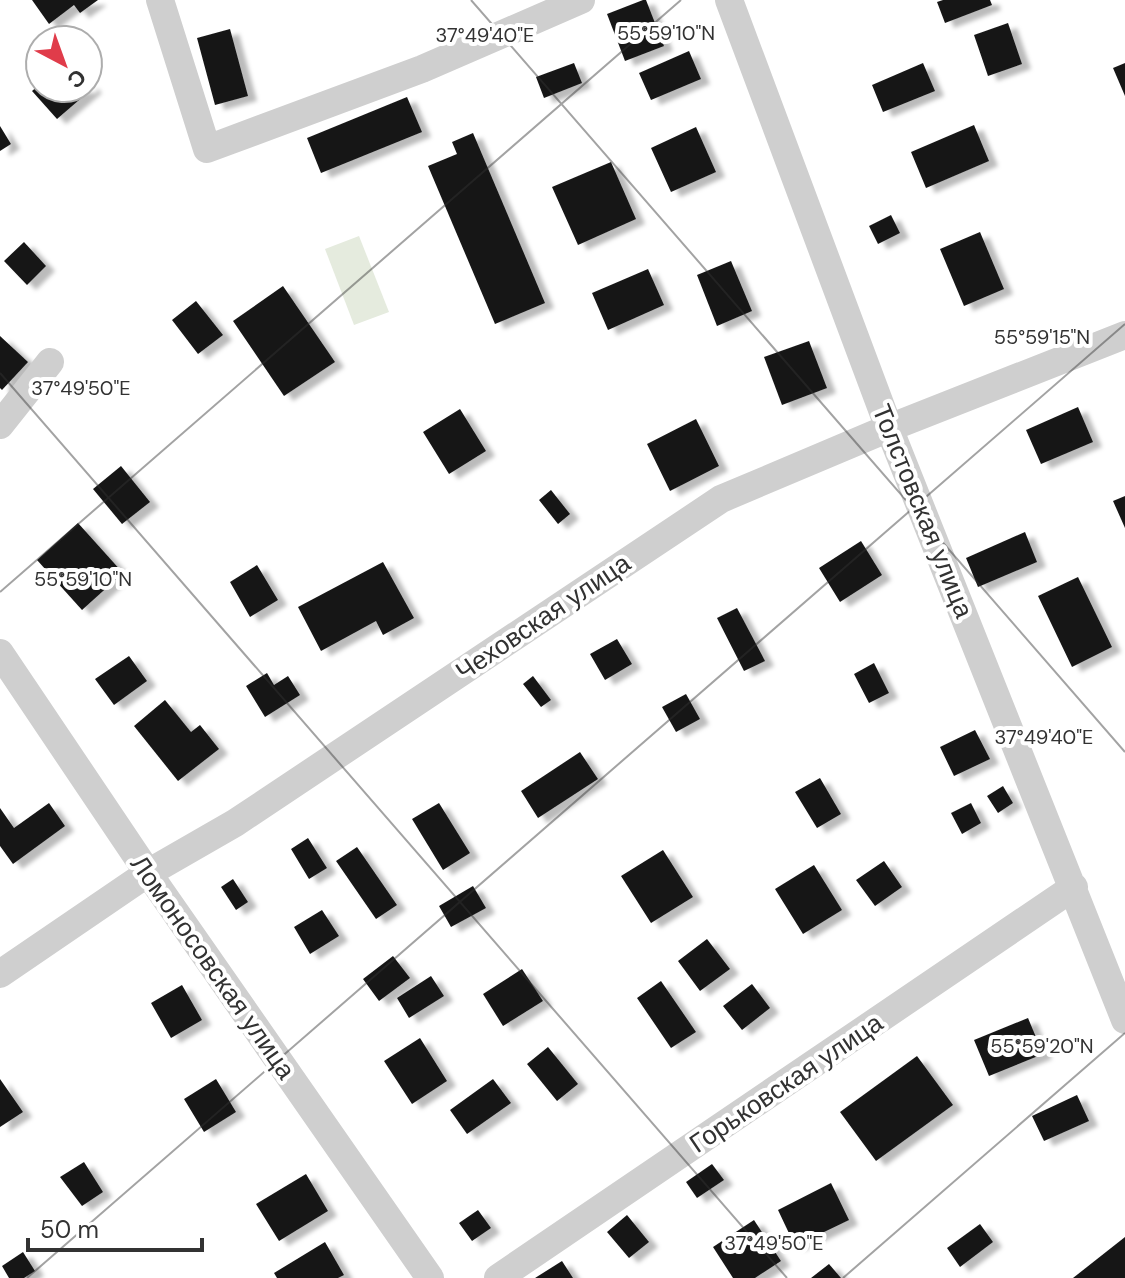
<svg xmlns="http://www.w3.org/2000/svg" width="1125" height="1278" font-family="'DM Sans',sans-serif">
<defs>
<filter id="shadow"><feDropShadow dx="9" dy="5" stdDeviation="2" flood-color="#0004"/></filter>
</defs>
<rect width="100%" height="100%" fill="#fff"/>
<!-- green -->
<path fill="#e5ebde" d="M359 236 389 312 354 325 325 249Z"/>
<!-- building -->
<path fill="#191919" filter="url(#shadow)" d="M32 0H98L80 13 74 5 49 24Z
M643 0H646L664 46 625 61 607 14Z
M943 0H990L992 5 945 23 937 2Z
M1008 23 1022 64 988 76 974 35Z
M230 29 248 96 215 105 197 38Z
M689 51 701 79 651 100 639 73Z
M574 63 582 83 544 98 536 77Z
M923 63 935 91 883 112 872 85Z
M1125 63V96L1113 68Z
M88 83 93 88 57 119 32 91 40 84V88H88Z
M407 97 422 132 321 173 307 138Z
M974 125 989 161 926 188 911 152Z
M0 126 11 144 0 151Z
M696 127 716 172 671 192 651 148Z
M473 133 545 303 495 324 428 166 457 154 452 142Z
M611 162 636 219 578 245 552 187Z
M891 215 900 233 878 244 869 226Z
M980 232 1004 289 964 306 940 249Z
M24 242 46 266 27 285 4 261Z
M731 261 752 311 717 326 697 275Z
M648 269 664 305 608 330 592 293Z
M283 286 335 362 284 396 233 321Z
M196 301 223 335 198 354 172 320Z
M0 336 28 362 2 390 0 388Z
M809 341 827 388 782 405 764 357Z
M1078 407 1093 442 1041 464 1026 430Z
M460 409 486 451 449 474 423 432Z
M696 419 719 466 670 491 647 444Z
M121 466 150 502 122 524 93 489Z
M551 490 570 514 558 524 539 500Z
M1125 496V528L1113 501Z
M78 523 123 573 82 610 37 560Z
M1025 532 1037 562 978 587 966 558Z
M861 541 882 575 840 602 819 568Z
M383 562 414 618 383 635 376 621 321 651 298 607Z
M257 565 278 600 250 617 230 582Z
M1078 577 1112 647 1072 667 1038 596Z
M737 608 765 661 744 671 717 618Z
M617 639 632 664 605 680 590 654Z
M129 656 147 681 114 705 95 679Z
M874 663 889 693 869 703 854 674Z
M267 673 274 685 288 676 300 695 265 717 246 686Z
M533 676 551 700 541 707 523 684Z
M686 694 700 719 676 732 662 707Z
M165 700 191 732 200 725 219 749 178 781 134 726Z
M975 730 990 759 954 776 940 747Z
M580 752 598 779 538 818 521 791Z
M820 778 841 814 817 828 795 792Z
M1003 786 1013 803 998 813 987 796Z
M49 803 65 826 13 864 0 846V808L14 828Z
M439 803 470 853 443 870 412 819Z
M971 803 981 823 962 834 951 813Z
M308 838 327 868 309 879 291 849Z
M357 847 397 905 376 919 336 861Z
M663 850 693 897 651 923 621 876Z
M884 861 902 887 875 906 856 880Z
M814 865 842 910 803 934 775 889Z
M233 879 248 902 236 910 221 887Z
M473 886 486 908 451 927 439 906Z
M322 910 339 936 310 954 294 927Z
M707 939 730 969 700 991 678 961Z
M393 956 410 978 379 1001 363 979Z
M522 969 543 1001 503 1026 483 994Z
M431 976 444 996 409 1018 397 998Z
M661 981 696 1032 671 1048 637 998Z
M752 984 770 1008 742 1030 723 1006Z
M182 985 202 1020 171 1038 151 1003Z
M1028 1018 1043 1054 989 1076 974 1040Z
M420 1038 447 1081 412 1104 384 1061Z
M548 1047 578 1084 557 1101 527 1064Z
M917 1056 953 1105 876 1161 840 1112Z
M0 1079 23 1112 0 1127Z
M216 1079 236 1112 204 1132 184 1099Z
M493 1079 511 1103 467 1134 450 1110Z
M1077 1095 1089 1121 1044 1141 1032 1116Z
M84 1162 103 1192 82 1206 60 1177Z
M712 1164 724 1180 697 1198 686 1182Z
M306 1174 328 1211 279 1241 256 1204Z
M831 1183 849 1220 795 1246 778 1210Z
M478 1210 491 1228 472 1241 459 1223Z
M627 1215 649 1242 629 1258 607 1232Z
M754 1220 781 1261 755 1278H733L713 1247Z
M980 1224 993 1242 960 1267 947 1248Z
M1125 1237V1278H1073Z
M325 1242 344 1275 338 1278H277L274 1273Z
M23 1252 35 1271 24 1278H9L2 1266Z
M562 1261 573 1278H535Z
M829 1264 841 1278H811Z"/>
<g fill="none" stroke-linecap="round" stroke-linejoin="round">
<!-- minor -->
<path stroke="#cfcfcf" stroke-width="28" d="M160 0 207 149 422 69 581 0
M729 0 889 428 1125 1020
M0 425 50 362
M0 653 148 873 430 1278
M0 974 148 873 235 823 721 499 889 428 1125 335
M498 1278 1074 887"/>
</g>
<!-- ticks -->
<path fill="none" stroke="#323232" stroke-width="2" stroke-opacity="0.45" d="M471 0 1125 752M0 373 787 1278M0 592 681 0M27 1278 1125 324M843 1278 1125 1033"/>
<g text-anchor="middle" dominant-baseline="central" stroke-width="8" stroke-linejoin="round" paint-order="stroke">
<!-- street labels -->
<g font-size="26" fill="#323232" stroke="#fff">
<text transform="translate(923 511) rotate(68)">Толстовская улица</text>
<text transform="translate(543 617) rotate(-34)">Чеховская улица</text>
<text transform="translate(213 967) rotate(55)">Ломоносовская улица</text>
<text transform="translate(786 1083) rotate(-34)">Горьковская улица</text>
</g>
</g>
<g font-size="20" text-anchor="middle" fill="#323232" stroke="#fff" stroke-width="8" stroke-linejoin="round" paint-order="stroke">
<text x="666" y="40">55°59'10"N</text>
<text x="485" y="42">37°49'40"E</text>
<text x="1042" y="344">55°59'15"N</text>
<text x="81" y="395">37°49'50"E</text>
<text x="83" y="586">55°59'10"N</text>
<text x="1044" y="744">37°49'40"E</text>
<text x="1042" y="1053">55°59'20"N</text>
<text x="774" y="1250">37°49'50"E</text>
</g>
<!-- north arrow -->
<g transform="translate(64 64) rotate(139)"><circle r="38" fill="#ffffff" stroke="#adadad" stroke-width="2"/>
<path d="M0-6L14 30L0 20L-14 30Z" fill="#e03c4a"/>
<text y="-12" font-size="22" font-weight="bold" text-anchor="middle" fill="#323232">С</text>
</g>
<!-- scale -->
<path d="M28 1238v12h174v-12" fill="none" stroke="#323232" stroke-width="4"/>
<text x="40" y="1238" font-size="24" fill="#323232" stroke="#ffffff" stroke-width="6" paint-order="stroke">50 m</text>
</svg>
